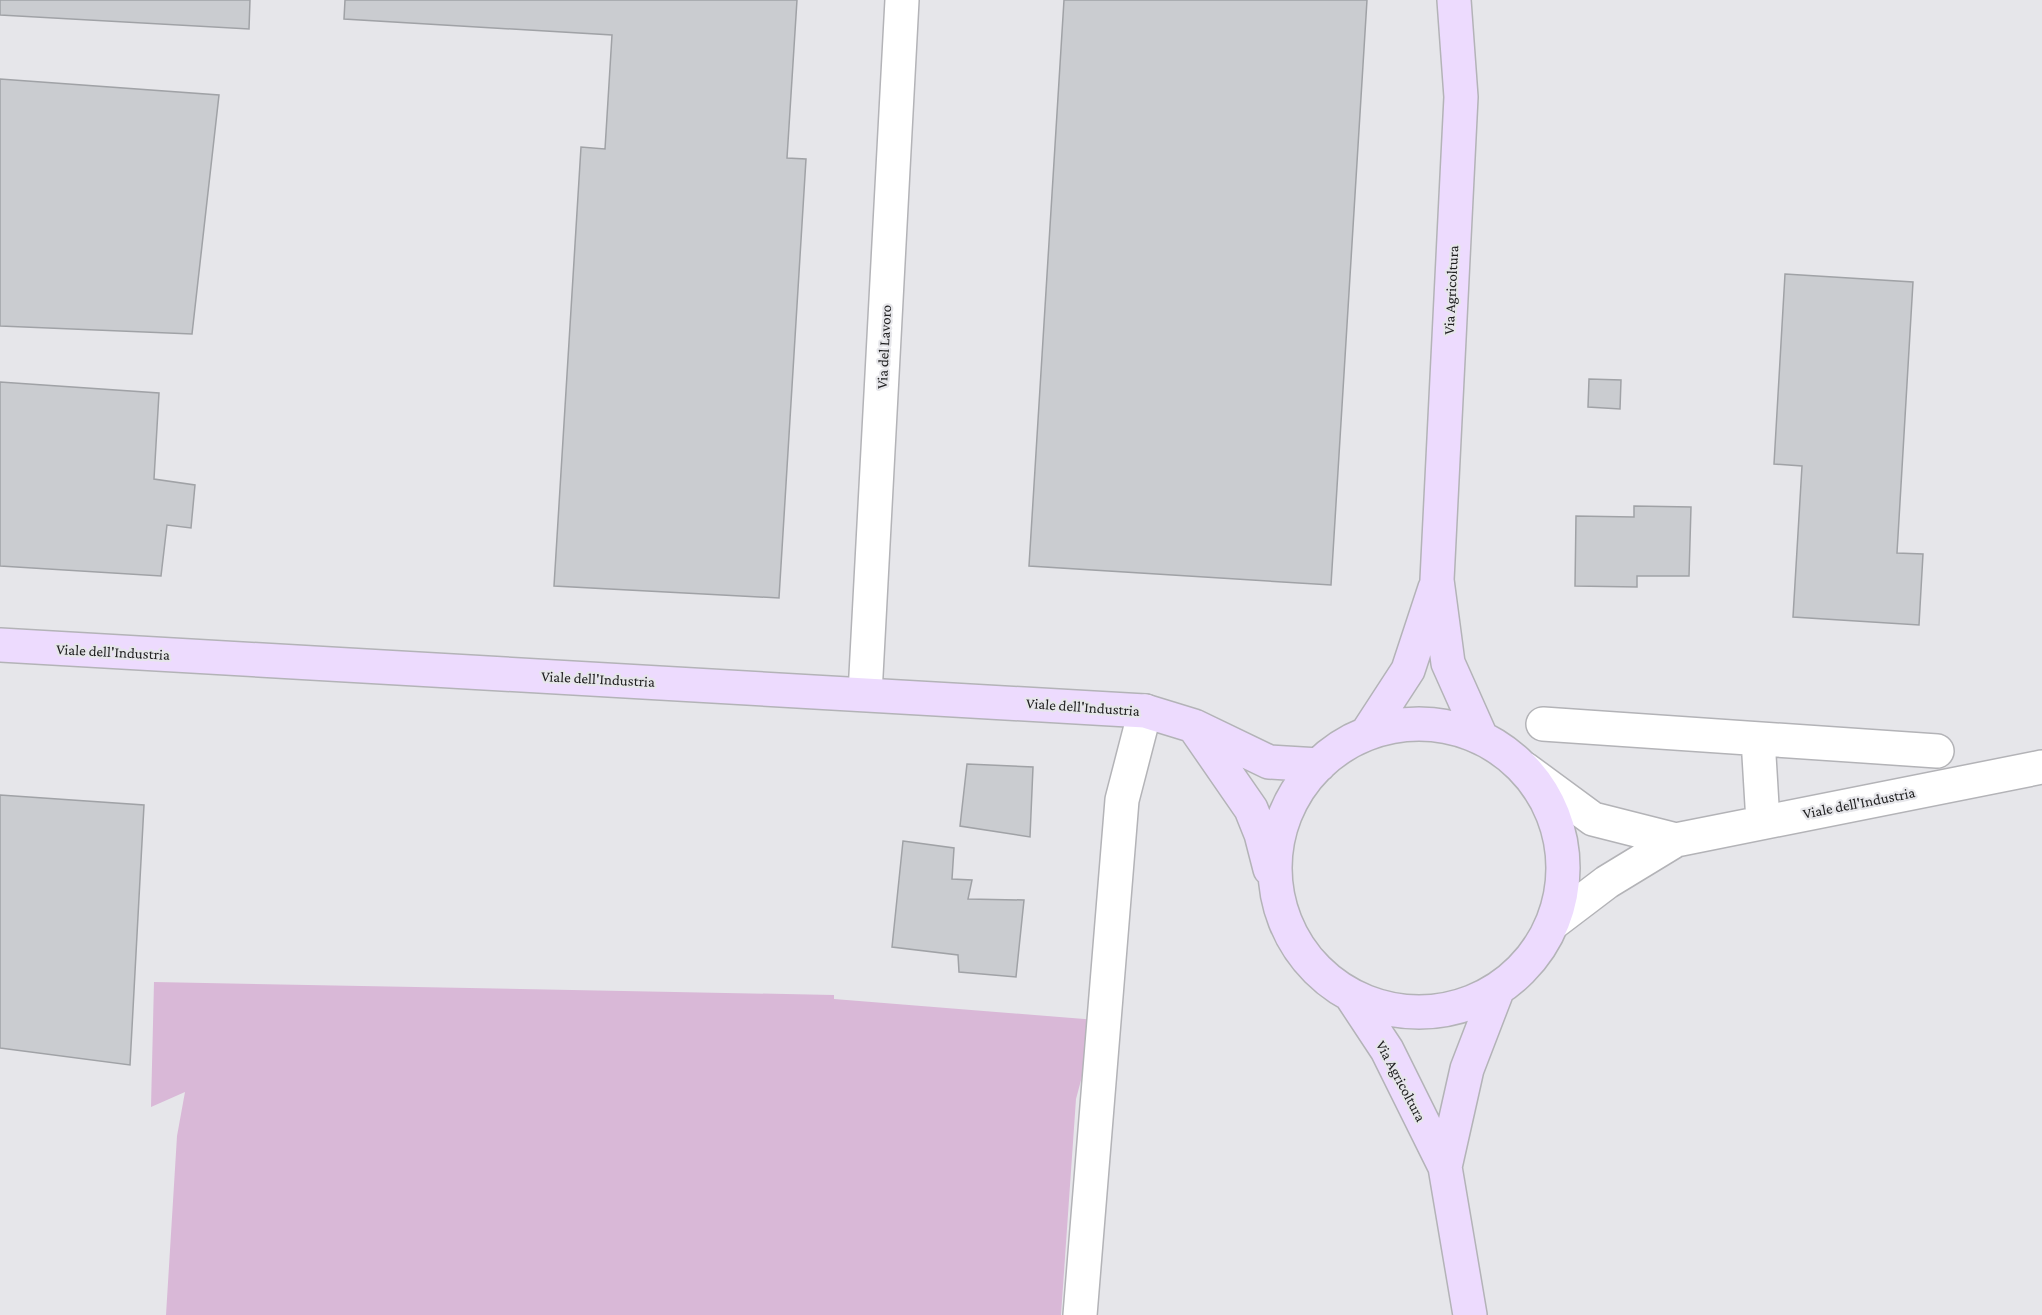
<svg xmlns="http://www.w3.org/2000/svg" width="2042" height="1315" font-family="'Crimson Pro',serif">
<rect width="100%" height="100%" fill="#e6e6ea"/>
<!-- green -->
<path fill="#d9b8d7" d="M154 982 834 995V999L1097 1020 1076 1099 1061 1315H166L177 1136 185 1092 151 1107Z"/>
<!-- building -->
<path fill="#caccd0" stroke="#a0a2a6" stroke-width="1.5" d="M0 0H250L249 29 0 15Z
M345 0H797L787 158 806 159 779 598 554 586 581 147 605 149 612 35 344 19Z
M1064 0H1367L1331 585 1029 566Z
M0 79 219 95 192 334 0 326Z
M1785 274 1913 282 1897 553 1923 554 1919 625 1793 617 1802 466 1774 464Z
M1589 379 1621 380 1620 409 1588 407Z
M0 382 159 393 154 479 195 485 191 528 167 525 161 576 0 566Z
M1634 506 1691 507 1689 576H1637V587L1575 586 1576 516 1634 517Z
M967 764 1033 767 1030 837 960 826Z
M0 795 144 805 130 1065 0 1048Z
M903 841 954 848 952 879 972 880 968 899 1024 900 1016 977 959 972 958 955 892 947Z"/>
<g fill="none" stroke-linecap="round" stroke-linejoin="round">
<!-- street casing -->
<g stroke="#b3b3b7" stroke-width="36">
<path id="street" d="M865 694 902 0
M1543 724 1937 751
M1758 739 1763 822
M1525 769 1593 819 1676 840
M1553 923 1607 882 1676 840 2042 767
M1080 1315 1122 800 1145 711"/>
</g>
<!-- secondary casing -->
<g stroke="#b3b3b7" stroke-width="36">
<path id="secondary" d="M1454 0 1461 97 1437 580 1448 663 1481 737
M0 645 1145 711 1194 726 1269 762 1319 765
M1275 868a144 144 0 1 1 288 0a144 144 0 1 1-288 0Z
M1195 728 1251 809 1261 834 1270 869
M1367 733 1408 670 1435 588
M1352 997 1387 1050 1445 1167 1470 1315
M1445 1167 1467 1069 1497 991"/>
</g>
<!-- street -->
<use href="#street" stroke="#fff" stroke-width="33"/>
<!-- secondary -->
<use href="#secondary" stroke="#eddbfe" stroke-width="33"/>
</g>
<g text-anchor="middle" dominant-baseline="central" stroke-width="4.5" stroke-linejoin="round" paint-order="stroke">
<!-- street labels -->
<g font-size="15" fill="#202021" stroke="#e6e6ea">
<text transform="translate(1451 290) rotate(-87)">Via Agricoltura</text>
<text transform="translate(884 347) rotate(-87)">Via del Lavoro</text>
<text transform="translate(113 652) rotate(3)">Viale dell'Industria</text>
<text transform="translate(598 679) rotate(3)">Viale dell'Industria</text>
<text transform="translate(1083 707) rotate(4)">Viale dell'Industria</text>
<text transform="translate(1859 803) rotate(-11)">Viale dell'Industria</text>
<text transform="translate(1401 1081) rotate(62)">Via Agricoltura</text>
</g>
</g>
</svg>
